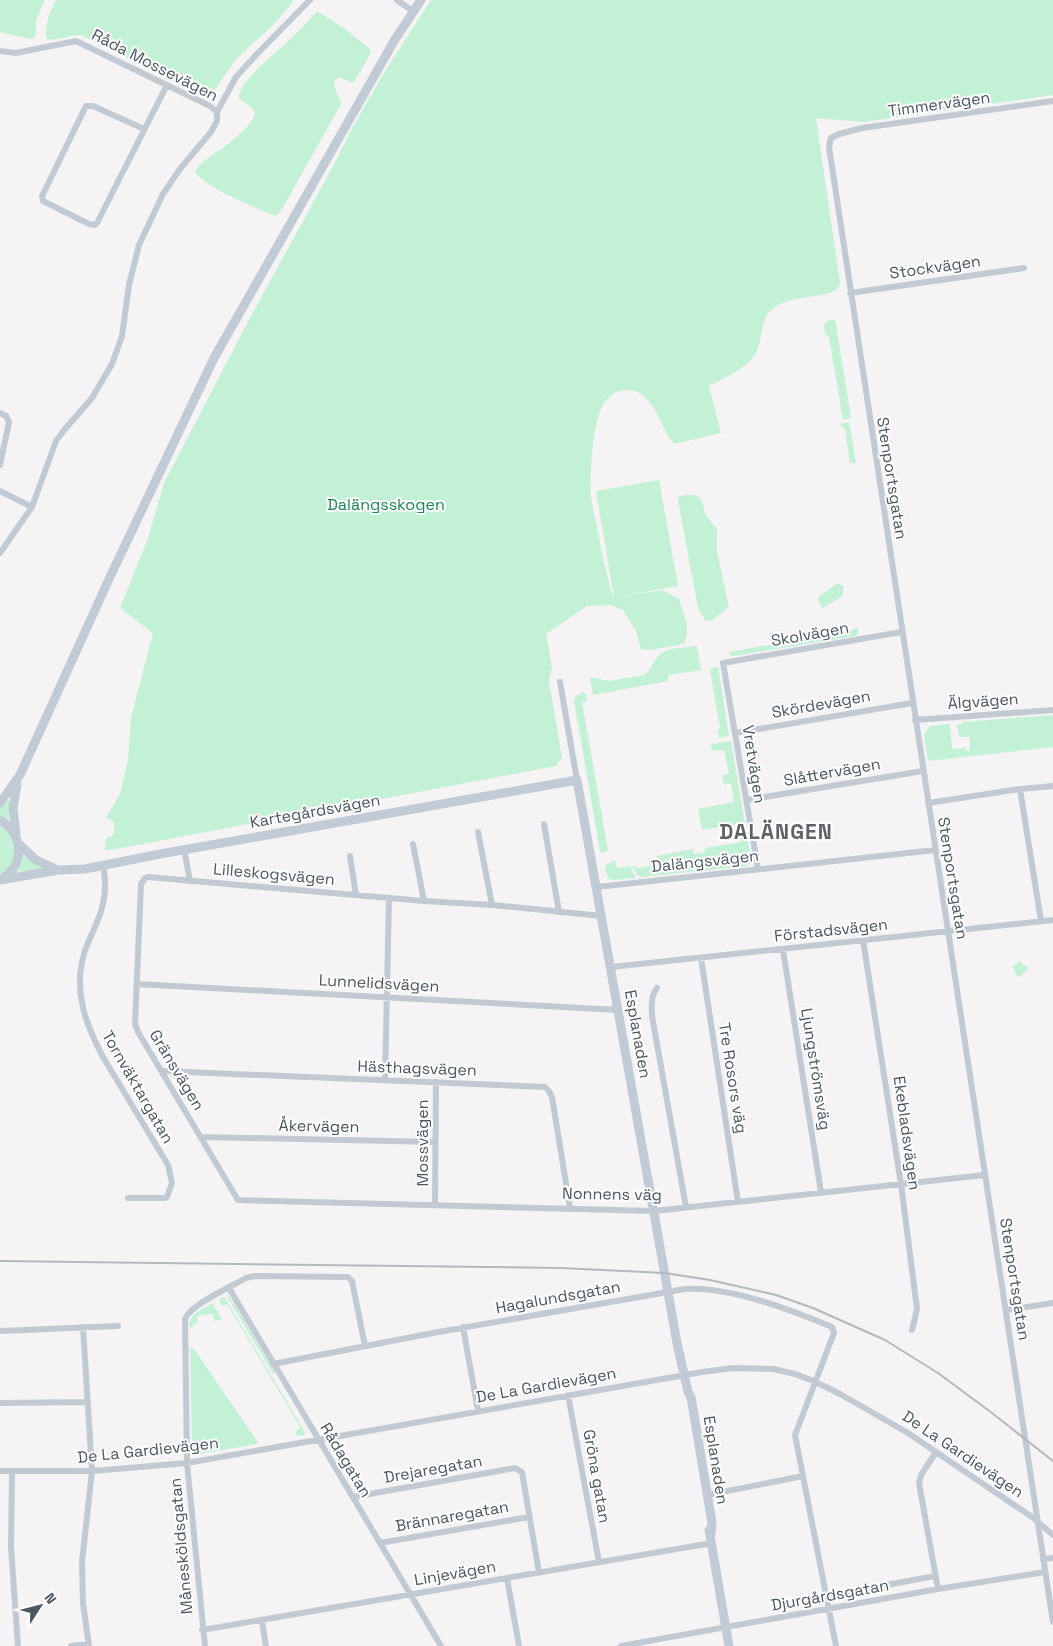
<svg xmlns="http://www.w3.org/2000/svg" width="1053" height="1646" font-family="'Space Grotesk',sans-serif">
<rect width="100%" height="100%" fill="#f5f3f3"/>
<!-- green -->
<path fill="#c3f1d5" d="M0 0H45L36 20V34L35 38 30 39 0 32Z
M56 0H292L293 2 273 25 236 59 214 91C207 97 201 93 193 91L81 35C70 34 58 42 47 39 44 26 50 12 56 0Z
M431 0H1053V95L863 122 816 118 840 283 837 290C815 300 791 294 771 310 760 319 763 344 754 356 744 370 724 378 709 386L721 433 674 444C661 429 658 406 641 394 634 389 623 389 615 393 611 395 607 399 604 403 592 422 590 474 591 497 592 507 595 517 597 527 601 551 606 574 613 597L663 590 679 599C684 615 691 628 684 644L650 650 641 649 636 631 623 610 611 605 587 606 546 634 552 667 549 681 562 758 556 766 105 851 106 838 114 835V821L106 818 120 794 128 760 131 718 153 633 120 608 147 541 164 483 251 316 331 170 354 125 384 73Z
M317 11 345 29 370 49 371 53 354 82 352 83 342 78H338L334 82C334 91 340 96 341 104L281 211 277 215H273C251 205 210 191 195 172L197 168 203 162C218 150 248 133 255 114L253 109 239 98C239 81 273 56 284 45 296 34 307 23 317 11Z
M835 319 851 418 843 420 829 337 825 334 824 326 827 321Z
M849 422 856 463H850L845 429 839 424Z
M659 480 678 586 614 597 596 491Z
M684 495H694L699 497 703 504 705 513 717 530V551L729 607 711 621 705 620 698 608 679 506 678 498Z
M838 583 843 586V596L823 608 820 605 818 597Z
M857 627 859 632 855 636 734 656 730 655 729 652 853 630Z
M697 646 701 670 668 675V681L593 695 590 677 609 681 644 675C651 670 653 662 658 656 666 647 685 648 697 646Z
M718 667 729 736 719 738 718 729 720 728 710 669Z
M583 692 586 694 587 701 582 702 608 850 602 853 600 851 574 701 576 696Z
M1053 715V747L928 761 924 735 930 726 950 724 952 749 966 748 967 751H970V737H959L957 724H962V722Z
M731 741 751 859 750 864 746 866 642 877 637 875 632 866H635L636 868 659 865 657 856 693 849 694 854 706 852 705 848 741 842 737 824 702 830 698 809 734 802 731 783 724 785 722 775 729 774 724 750 712 751 711 744Z
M8 800 10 801 9 820 0 816V808Z
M0 823C12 832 20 851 12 865 9 869 3 873 0 876Z
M23 854 34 863 46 868 16 872V871Z
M615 860 617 868 630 866 636 878 614 880 609 879 605 870 606 865Z
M1020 961 1023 965 1027 966 1028 969 1019 977 1015 975 1016 972 1012 967Z
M226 1295 229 1296 233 1302 275 1372 274 1375Z
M223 1297 225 1298 305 1432 304 1435 298 1436 295 1433V1431L301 1428 233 1314 227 1304 222 1306 219 1300Z
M213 1303 222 1320 212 1321 214 1319 213 1314 197 1316 198 1324 195 1323 193 1327H189C189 1313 203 1309 213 1303Z
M190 1348 194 1349 257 1441V1444L199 1454H192Z"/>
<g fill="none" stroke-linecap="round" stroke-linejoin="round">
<!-- street -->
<path stroke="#c1cad2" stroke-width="6" d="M397 0 414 12
M0 51 16 53 76 41 210 106 217 112
M1053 101 862 128 839 134 831 138 829 147 1053 1622
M144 129 93 106H86L44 192 42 196 43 201 89 224 95 225 97 223 167 85
M850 293 1024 268
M0 413 6 416 9 422 0 465
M0 491 32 507
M0 553 32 507 56 441 65 429 92 398 112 364 122 336 129 285 139 245 163 194 180 169 211 132 217 121V112L236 77 256 55 310 0
M560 682 577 780
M915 720 1053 710
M735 733 912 703
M1020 789 1041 921
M746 800 923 771
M928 803 1020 789 1053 786
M544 824 559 912
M478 832 492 905
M413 844 424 901
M184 849 190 881
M350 856 356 895
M103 865C107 884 105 904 97 922 93 933 87 943 84 954 73 991 86 1025 103 1057L168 1165 172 1183 167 1197 165 1198H128
M758 869 723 663 901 632
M597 887 935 850
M602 916 492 905 424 901 148 877 145 878 141 884 135 1024 138 1032 238 1200 654 1211 984 1175
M863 940 901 1184 917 1309 912 1330
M783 950 821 1192
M701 958 738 1202
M611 967 1053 920
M137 984 619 1010
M657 988C650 997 652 1005 652 1016L686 1207
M163 1071 545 1087 549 1091 552 1097 570 1208
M385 1080 389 898
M202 1137 435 1142
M435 1204 436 1082
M229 1288 441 1646
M1006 1310 1053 1303
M83 1327 92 1471 82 1562 83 1603 89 1646
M463 1327 478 1411
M0 1331 118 1326
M273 1364 433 1333 685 1289C729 1286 791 1310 832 1327L834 1333 795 1435 836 1646
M568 1395 599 1562
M0 1403 88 1402
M936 1452 921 1475 919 1483 938 1589
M0 1471H92L187 1463 702 1372 733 1368 773 1369 795 1374 816 1382 840 1394 908 1433 1032 1517 1053 1535
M12 1471 11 1547 18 1646
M707 1495 803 1476
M353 1497 515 1468 522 1472 539 1573
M380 1543 529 1517
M1043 1559 1053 1558
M507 1578 519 1646
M827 1596 935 1576
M262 1621 266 1646
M202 1630 712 1543
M71 1646 88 1644
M205 1646 187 1463 185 1319C191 1304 231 1287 246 1278L255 1276 348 1277 352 1281 365 1346
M621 1646 938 1589 1045 1572"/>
<!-- secondary -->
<path stroke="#c1cbd6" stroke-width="9" d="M0 803 20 775 109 579 214 358 394 41 421 0
M0 820C23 833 26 864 2 879
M16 834 13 808 17 785
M19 844 36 860 58 870
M0 880 58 870 85 869 160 854 577 780 677 1343 688 1392 691 1397 712 1523 711 1534
M709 1530 729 1646"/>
<!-- rail -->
<path stroke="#b5b8bd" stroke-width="2" d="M0 1261 561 1268 665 1273 710 1280 776 1295 813 1308 885 1340 938 1373 992 1413 1053 1461"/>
</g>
<g text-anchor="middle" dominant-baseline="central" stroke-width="4" stroke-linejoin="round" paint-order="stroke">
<!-- street labels -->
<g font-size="16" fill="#4a5661" stroke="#fff">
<text transform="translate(155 65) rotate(27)">Råda Mossevägen</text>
<text transform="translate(939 104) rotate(-8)">Timmervägen</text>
<text transform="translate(935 267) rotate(-8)">Stockvägen</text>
<text transform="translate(892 478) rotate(81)">Stenportsgatan</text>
<text transform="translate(810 634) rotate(-10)">Skolvägen</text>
<text transform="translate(983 701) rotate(-4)">Älgvägen</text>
<text transform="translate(821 704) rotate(-10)">Skördevägen</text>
<text transform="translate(754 764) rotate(81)">Vretvägen</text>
<text transform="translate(832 772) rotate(-10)">Slåttervägen</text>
<text transform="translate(315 811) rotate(-10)">Kartegårdsvägen</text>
<text transform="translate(705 861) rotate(-6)">Dalängsvägen</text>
<text transform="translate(274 874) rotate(5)">Lilleskogsvägen</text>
<text transform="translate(953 878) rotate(81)">Stenportsgatan</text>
<text transform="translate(831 930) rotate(-6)">Förstadsvägen</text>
<text transform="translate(379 983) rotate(3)">Lunnelidsvägen</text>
<text transform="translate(638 1034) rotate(80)">Esplanaden</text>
<text transform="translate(417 1068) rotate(2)">Hästhagsvägen</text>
<text transform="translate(816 1069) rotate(81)">Ljungströmsväg</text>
<text transform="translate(177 1070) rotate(59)">Gränsvägen</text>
<text transform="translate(733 1078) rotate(81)">Tre Rosors väg</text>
<text transform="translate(138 1087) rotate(60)">Tornväktargatan</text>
<text transform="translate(319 1126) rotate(1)">Åkervägen</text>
<text transform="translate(907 1133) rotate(82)">Ekebladsvägen</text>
<text transform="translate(422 1143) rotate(-90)">Mossvägen</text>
<text transform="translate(612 1194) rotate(1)">Nonnens väg</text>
<text transform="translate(1015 1279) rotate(81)">Stenportsgatan</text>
<text transform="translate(558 1297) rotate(-10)">Hagalundsgatan</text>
<text transform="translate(546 1385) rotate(-10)">De La Gardievägen</text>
<text transform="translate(148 1450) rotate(-6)">De La Gardievägen</text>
<text transform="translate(963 1454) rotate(34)">De La Gardievägen</text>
<text transform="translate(346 1460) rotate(59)">Rådagatan</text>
<text transform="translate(716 1460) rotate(81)">Esplanaden</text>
<text transform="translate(433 1469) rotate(-10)">Drejaregatan</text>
<text transform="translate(597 1476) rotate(80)">Gröna gatan</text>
<text transform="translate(452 1516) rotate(-10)">Brännaregatan</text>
<text transform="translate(181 1546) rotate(-95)">Månesköldsgatan</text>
<text transform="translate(455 1573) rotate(-10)">Linjevägen</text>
<text transform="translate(830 1595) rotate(-10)">Djurgårdsgatan</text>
</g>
<!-- park labels -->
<g font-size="16" fill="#17864f" stroke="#fff">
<text x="386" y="504">Dalängsskogen</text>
</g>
<!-- district labels -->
<g font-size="21" font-weight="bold" letter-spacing="1" fill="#5f6368" stroke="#fff">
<text x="776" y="831">DALÄNGEN</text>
</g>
</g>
<!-- north arrow -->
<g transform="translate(40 1606) rotate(54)" stroke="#ffffff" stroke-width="4" paint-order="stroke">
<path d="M0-4L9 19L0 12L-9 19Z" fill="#4a5661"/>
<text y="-8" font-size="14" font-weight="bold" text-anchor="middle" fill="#4a5661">N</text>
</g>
</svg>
